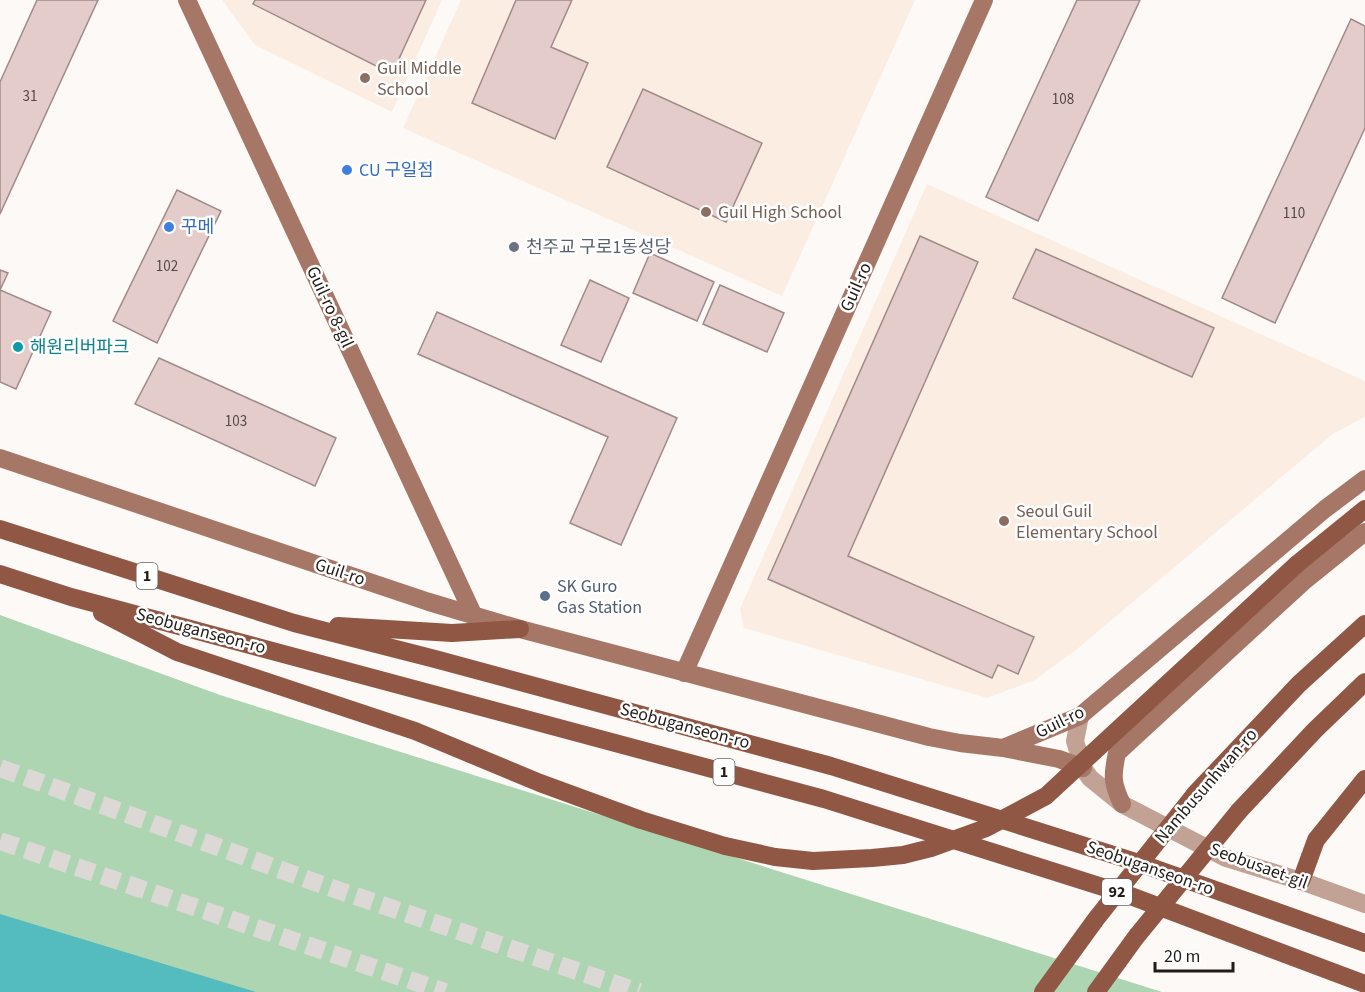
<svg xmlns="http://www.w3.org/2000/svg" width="1365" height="992" font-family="'Source Sans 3','Noto Sans KR',sans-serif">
<rect width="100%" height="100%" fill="#fdf9f7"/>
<!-- built -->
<path fill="#fcede2" d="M222 0H442L392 112 255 45Z
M461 0H915L782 296 403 128Z
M927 184 1365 381V417L1334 433 1076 650 1035 680 987 698 744 628 740 609Z"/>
<!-- green -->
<path fill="#aed5b2" d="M0 615 220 695 1162 992H0Z"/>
<!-- water -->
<path fill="#54bbbe" d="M0 914 256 992H0Z"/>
<!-- building -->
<path fill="#e4cccb" stroke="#a08a89" stroke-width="1.5" d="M37 0H98L0 214V82Z
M255 0H426L392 74 253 4Z
M516 0H572L551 47 588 63 555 139 472 103Z
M1077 0H1140L1038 221 986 197Z
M1351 19 1365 26V128L1275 323 1222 298Z
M643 89 762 143 726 222 607 167Z
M177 190 221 211 157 343 113 321Z
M920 236 978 262 848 556 1034 637 1018 674 998 665 992 678 768 579Z
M1036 249 1214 328 1192 377 1013 298Z
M650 253 714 282 697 321 633 293Z
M0 270 8 273 0 290 51 312 16 389 0 382Z
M590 280 629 298 601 362 561 345Z
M720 285 784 313 767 352 703 324Z
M437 312 677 418 621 545 570 523 608 437 418 354Z
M159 358 336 438 315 486 135 404Z"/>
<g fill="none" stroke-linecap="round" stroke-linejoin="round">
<!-- highway-tunnel -->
<path stroke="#dcd8d5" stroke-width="18" stroke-dasharray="18 9" stroke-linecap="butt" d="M0 768 320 884 639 992
M0 841 445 992"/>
<!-- street -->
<path stroke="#c3a296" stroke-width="18" d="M1080 716 1075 741 1083 768 1090 778 1122 804 1226 858 1301 881 1365 904"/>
<!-- secondary -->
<path stroke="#a67766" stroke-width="18" d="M187 0 473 614
M0 458 429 602 520 629 929 737 960 743 1003 748 1080 716 1325 509 1365 479
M684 673 984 0
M1003 748 1059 759 1083 768
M1122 804C1112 783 1112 776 1117 753L1303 582 1365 532"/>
<!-- primary -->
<path stroke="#905844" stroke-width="18" d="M0 529 294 623 435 659 831 766 1139 863 1365 943
M1296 565 1365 509
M0 574 71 597 824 799 1128 895 1365 984
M102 613 177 652 415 731 540 783 641 820 725 846
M338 626 452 633 520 629
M1195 794 1299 684 1365 624
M1239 811 1315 730 1365 682
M1301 881 1316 840 1365 779"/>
<!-- primary-bridge -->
<path stroke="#905844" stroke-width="18" d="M725 846 775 857 813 861 872 858 903 855 931 848 986 828 1046 796 1296 565
M1043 992 1096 919 1195 794
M1096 992 1136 937 1239 811"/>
</g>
<!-- markers -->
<g fill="#8d6e63" stroke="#fff" stroke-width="2">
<circle cx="365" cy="78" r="6"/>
<circle cx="706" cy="212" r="6"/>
<circle cx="1004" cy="521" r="6"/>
</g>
<g fill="#3f7fe0" stroke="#fff" stroke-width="2">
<circle cx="347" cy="170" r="6"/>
<circle cx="169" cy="227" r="6"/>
</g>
<circle fill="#6b7280" stroke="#fff" stroke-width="2" cx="514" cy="247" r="6"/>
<circle fill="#0f9aa8" stroke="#fff" stroke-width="2" cx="18" cy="347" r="6"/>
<circle fill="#5c6f8a" stroke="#fff" stroke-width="2" cx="545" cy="596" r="6"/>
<g text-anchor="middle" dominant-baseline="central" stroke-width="5" stroke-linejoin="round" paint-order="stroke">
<!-- number labels -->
<g font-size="15" fill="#524844">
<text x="30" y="96">31</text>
<text x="1063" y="99">108</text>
<text x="1294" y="213">110</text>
<text x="167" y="266">102</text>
<text x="236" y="421">103</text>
</g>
<!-- shield labels -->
<g fill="#fff" stroke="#64605d" stroke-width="1.5">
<rect x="136.5" y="563" width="21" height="26" rx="4.5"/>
<rect x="713.5" y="759" width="21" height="26" rx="4.5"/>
<rect x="1102" y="879" width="30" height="26" rx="4.5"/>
</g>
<g font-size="16" font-weight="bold" fill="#221c17">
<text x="147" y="576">1</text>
<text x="724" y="772">1</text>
<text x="1117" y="892">92</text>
</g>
<!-- education labels -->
<g font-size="18" fill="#785e54" stroke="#fff" text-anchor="start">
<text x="377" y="68">Guil Middle<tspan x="377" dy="21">School</tspan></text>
<text x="718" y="212">Guil High School</text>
<text x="1016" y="511">Seoul Guil<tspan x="1016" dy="21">Elementary School</tspan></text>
</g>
<!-- shop labels -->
<g font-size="18" fill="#366cbe" stroke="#fff" text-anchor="start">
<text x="359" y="170">CU 구일점</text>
<text x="181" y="227">꾸메</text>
</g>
<!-- worship labels -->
<g font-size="18" fill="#5b616d" stroke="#fff" text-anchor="start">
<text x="526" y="247">천주교 구로1동성당</text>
</g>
<!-- street labels -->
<g font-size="18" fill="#221c17" stroke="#fff">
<text transform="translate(856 287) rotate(-66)">Guil-ro</text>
<text transform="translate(330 307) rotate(65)">Guil-ro 8-gil</text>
<text transform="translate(340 572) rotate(18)">Guil-ro</text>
<text transform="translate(201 631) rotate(15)">Seobuganseon-ro</text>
<text transform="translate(1060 722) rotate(-26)">Guil-ro</text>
<text transform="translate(685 726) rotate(15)">Seobuganseon-ro</text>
<text transform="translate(1206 786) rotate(-49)">Nambusunhwan-ro</text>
<text transform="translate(1259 866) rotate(20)">Seobusaet-gil</text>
<text transform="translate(1150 868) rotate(19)">Seobuganseon-ro</text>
</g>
<!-- culture labels -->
<g font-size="18" fill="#0d838f" stroke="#fff" text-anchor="start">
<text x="30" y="347">해원리버파크</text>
</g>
<!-- service labels -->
<g font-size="18" fill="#4e5e75" stroke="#fff" text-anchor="start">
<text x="557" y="586">SK Guro<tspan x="557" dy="21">Gas Station</tspan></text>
</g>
</g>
<!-- scale -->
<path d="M1155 962v9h78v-9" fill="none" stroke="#221c17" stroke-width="3"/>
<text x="1164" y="962" font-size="18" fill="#221c17" stroke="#ffffff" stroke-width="4.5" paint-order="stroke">20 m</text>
</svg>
